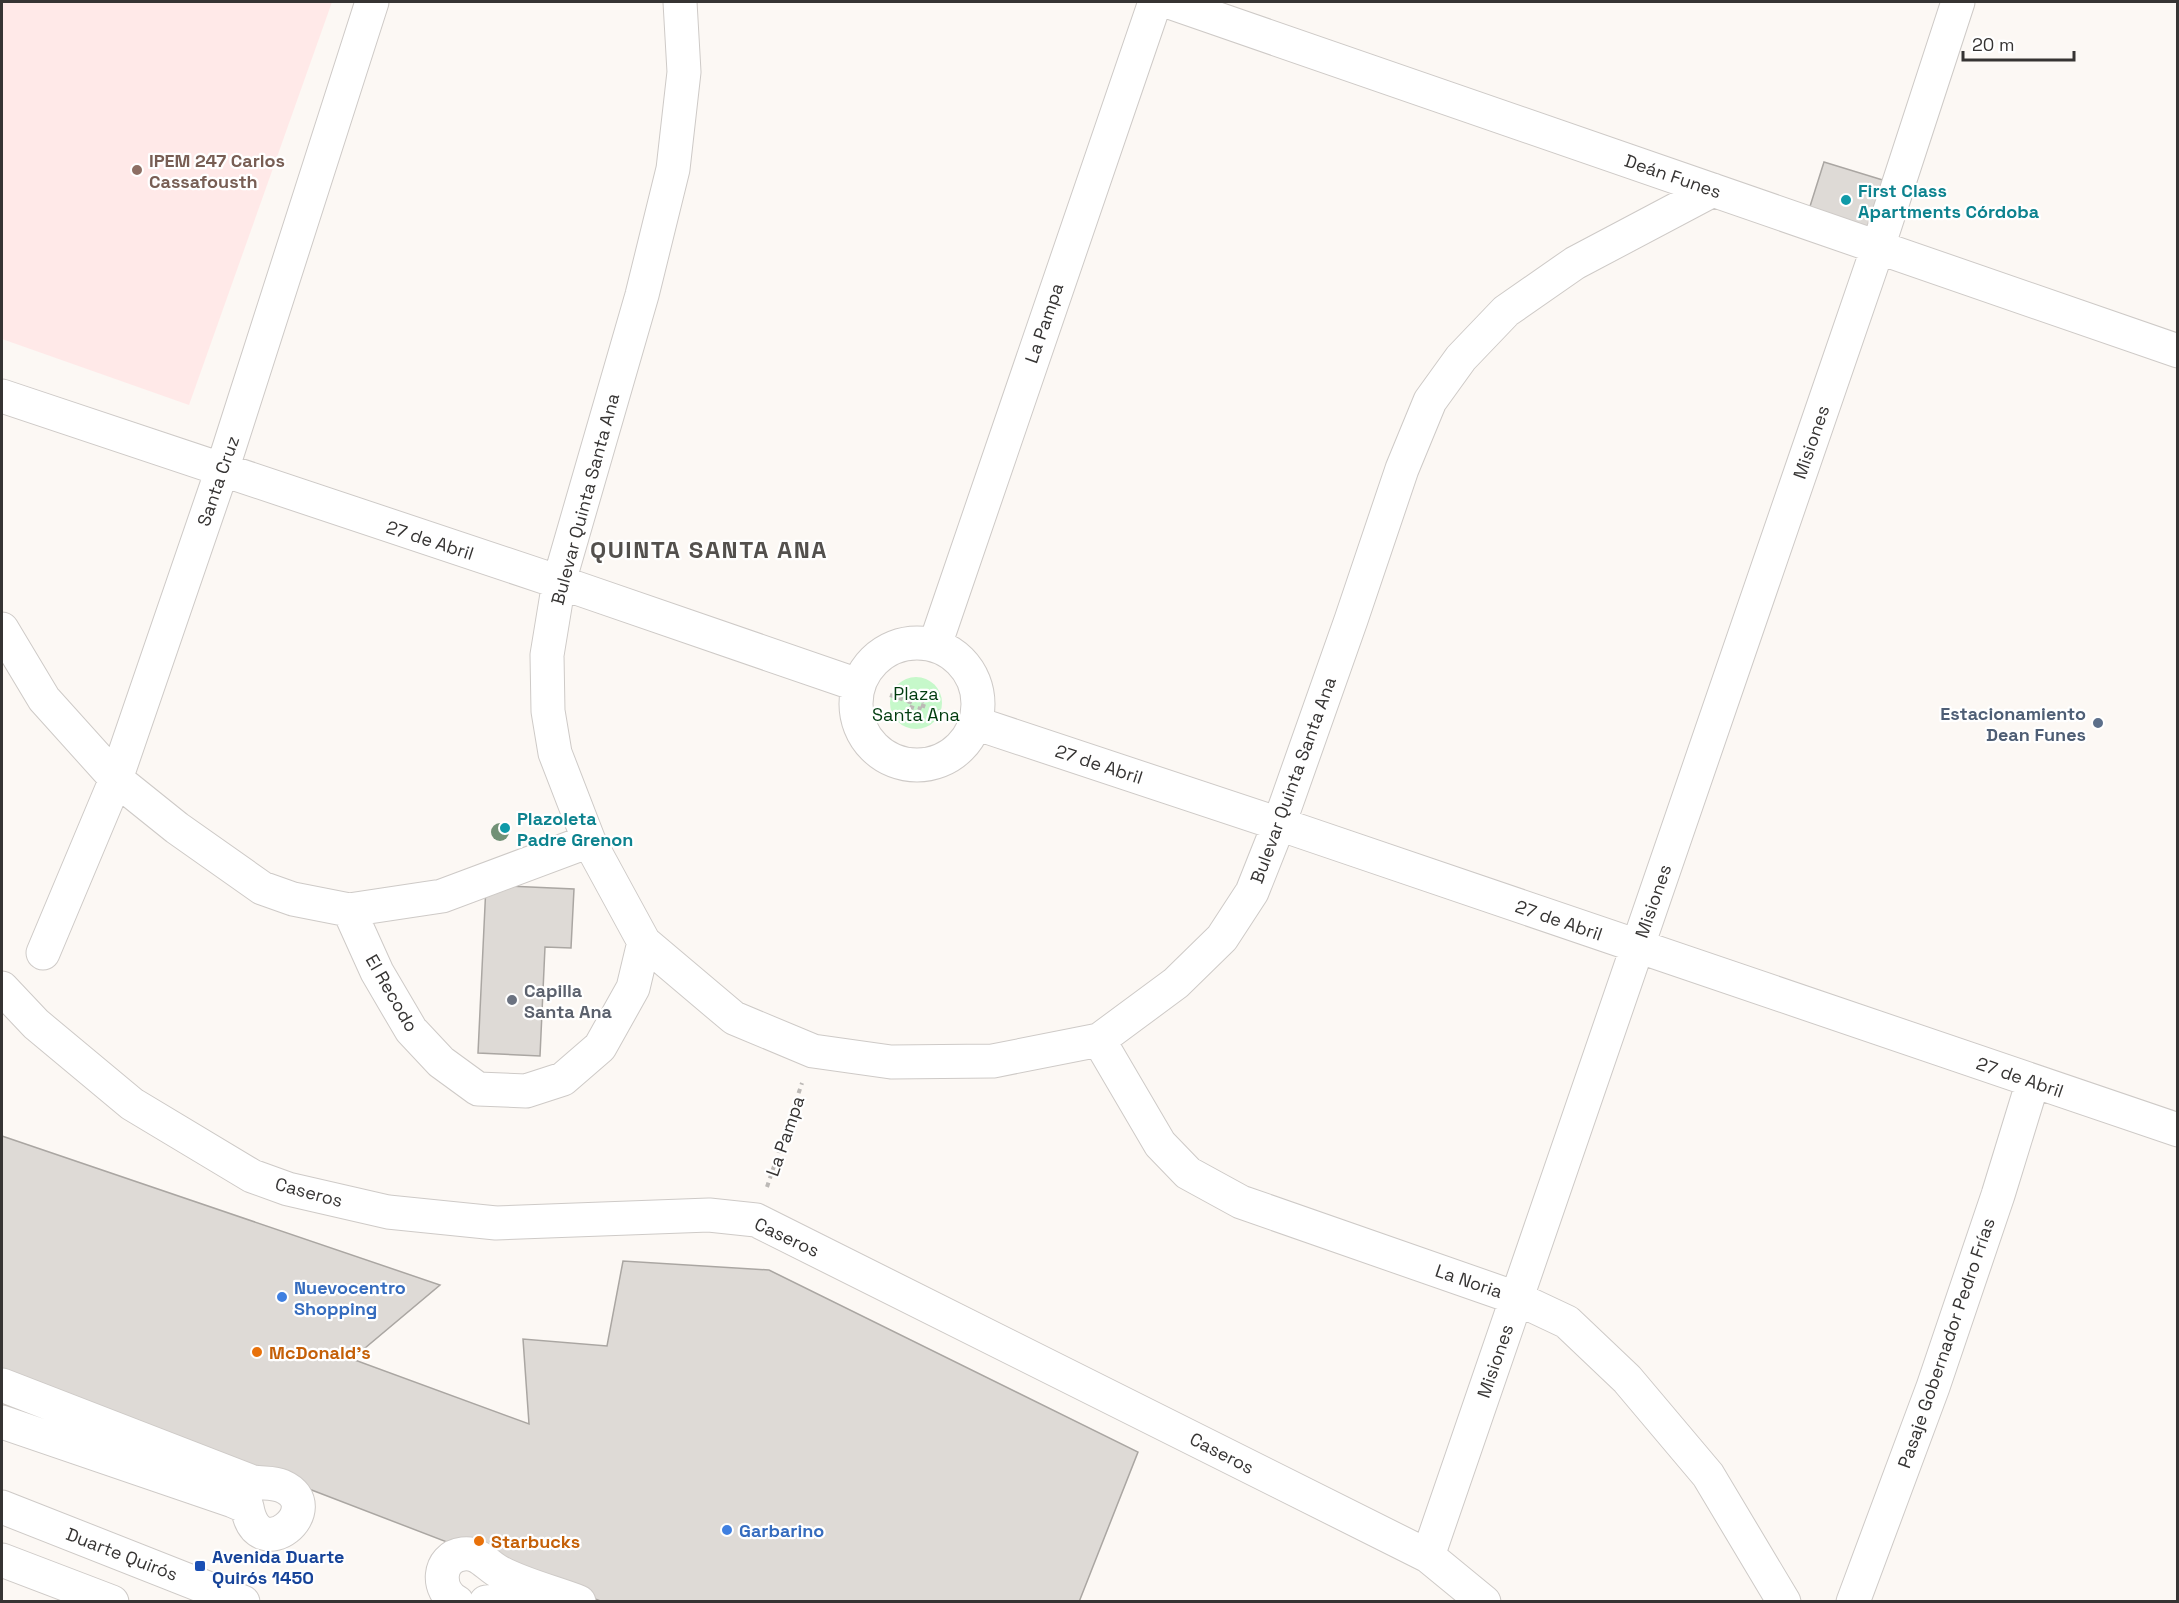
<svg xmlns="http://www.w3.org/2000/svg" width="2179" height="1603" font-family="'Space Grotesk',sans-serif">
<rect width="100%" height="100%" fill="#fcf8f4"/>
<!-- education -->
<path fill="#ffe9e8" d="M2 2H332L189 405 2 339Z"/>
<!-- green -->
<path fill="#c6f8ca" d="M890 703a26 26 0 1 1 52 0a26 26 0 1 1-52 0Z"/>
<!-- building -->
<path fill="#dedad6" stroke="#aaa6a2" stroke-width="1.5" d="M1824 162 1886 181 1868 238 1806 219Z
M486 885 574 889 571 948 545 947 540 1056 478 1053Z
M2 1136 440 1285 352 1359 529 1424 523 1339 607 1346 623 1261 769 1270 1138 1452 1079 1602H603L2 1371Z"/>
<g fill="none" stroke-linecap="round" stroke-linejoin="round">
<!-- minor casing -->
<g stroke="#cecac7" stroke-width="35">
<path id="minor" d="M680 2 684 72 673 169 642 295 559 582 547 655 548 711 555 753 589 841 644 942 734 1018 813 1051 891 1062 993 1061 1099 1040 1176 983 1222 938 1252 892 1279 824 1351 620 1402 469 1430 401 1461 358 1506 311 1575 263 1713 190
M1169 2 2178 351
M2 396 559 582 858 685
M2 629 44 699 116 779 177 828 262 888 293 899 349 910 377 972 411 1030 441 1062 478 1089 526 1091 563 1079 600 1047 633 988 644 942
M856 704a61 61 0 1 1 122 0a61 61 0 1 1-122 0Z
M935 645 1155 2
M975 723 1279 824 2178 1130
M349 910 442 896 589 841
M43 953 116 779 222 470 372 2
M2 988 36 1024 132 1104 252 1176 288 1189 388 1212 496 1223 709 1215 756 1220 1428 1556 1484 1602
M1099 1040 1160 1144 1188 1173 1241 1202 1516 1298 1567 1322 1627 1379 1708 1475 1784 1602
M2 1385 250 1481C260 1484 272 1482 282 1486 330 1507 258 1570 247 1507L233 1501 2 1422
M1428 1556 1878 247 1958 2
M457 1602C436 1591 437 1557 463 1554 478 1552 485 1563 496 1570 519 1584 554 1592 579 1602
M486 1602 500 1600 509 1602
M1853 1602 1933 1387 1998 1195 2033 1081"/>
</g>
<!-- major casing -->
<g stroke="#cecac7" stroke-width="35">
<path id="major" d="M2 1507 243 1602
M2 1560 112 1602"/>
</g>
<!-- path -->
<path stroke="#bcb9b6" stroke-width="4" stroke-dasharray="4.5 4.5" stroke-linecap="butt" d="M890 695 910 702
M913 696 923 700 919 710 908 706Z
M921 705 943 713
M767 1187 802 1083"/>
<!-- minor -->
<use href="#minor" stroke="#fff" stroke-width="33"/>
<!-- major -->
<use href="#major" stroke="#fff" stroke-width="33"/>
</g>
<!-- trees -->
<circle fill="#719176" cx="500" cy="832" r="9"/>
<!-- markers -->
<circle fill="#8d6e63" stroke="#fff" stroke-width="2" cx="137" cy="170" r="6"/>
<g fill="#0f9aa8" stroke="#fff" stroke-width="2">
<circle cx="1846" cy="200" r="6"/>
<circle cx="505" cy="828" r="6"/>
</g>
<circle fill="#5c6f8a" stroke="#fff" stroke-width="2" cx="2098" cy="723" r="6"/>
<circle fill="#6b7280" stroke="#fff" stroke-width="2" cx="512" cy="1000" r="6"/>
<g fill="#3f7fe0" stroke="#fff" stroke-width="2">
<circle cx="282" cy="1297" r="6"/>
<circle cx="727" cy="1530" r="6"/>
</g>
<g fill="#e8710a" stroke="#fff" stroke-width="2">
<circle cx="257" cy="1352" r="6"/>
<circle cx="479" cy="1541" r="6"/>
</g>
<rect fill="#1a4fb4" stroke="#fff" stroke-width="2" x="194" y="1560" width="12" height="12" rx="3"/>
<g text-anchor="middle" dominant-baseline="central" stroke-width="4.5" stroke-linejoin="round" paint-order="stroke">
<!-- education labels -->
<g font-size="18" font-weight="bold" fill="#785e54" stroke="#fff" text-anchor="start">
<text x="149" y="160">IPEM 247 Carlos<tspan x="149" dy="21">Cassafousth</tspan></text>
</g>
<!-- street labels -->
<g font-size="18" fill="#363433" stroke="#fff">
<text transform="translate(1673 176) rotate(19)">Deán Funes</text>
<text transform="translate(1044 323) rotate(-71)">La Pampa</text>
<text transform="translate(1811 442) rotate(-71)">Misiones</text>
<text transform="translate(218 481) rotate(-71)">Santa Cruz</text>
<text transform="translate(585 499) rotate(-75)">Bulevar Quinta Santa Ana</text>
<text transform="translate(430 540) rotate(18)">27 de Abril</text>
<text transform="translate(1099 764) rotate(18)">27 de Abril</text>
<text transform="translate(1293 780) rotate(-70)">Bulevar Quinta Santa Ana</text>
<text transform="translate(1653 901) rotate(-71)">Misiones</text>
<text transform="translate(1559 920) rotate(19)">27 de Abril</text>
<text transform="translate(392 993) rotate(60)">El Recodo</text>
<text transform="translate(2020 1077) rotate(19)">27 de Abril</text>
<text transform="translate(785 1136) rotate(-71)">La Pampa</text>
<text transform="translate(309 1192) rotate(15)">Caseros</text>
<text transform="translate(787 1237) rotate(25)">Caseros</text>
<text transform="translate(1469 1281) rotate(19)">La Noria</text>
<text transform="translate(1946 1343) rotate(-71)">Pasaje Gobernador Pedro Frías</text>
<text transform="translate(1495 1361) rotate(-71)">Misiones</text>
<text transform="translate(1222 1453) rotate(27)">Caseros</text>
<text transform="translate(122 1554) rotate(21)">Duarte Quirós</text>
</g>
<!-- culture labels -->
<g font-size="18" font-weight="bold" fill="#0d838f" stroke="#fff" text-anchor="start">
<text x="1858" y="190">First Class<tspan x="1858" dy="21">Apartments Córdoba</tspan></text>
<text x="517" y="818">Plazoleta<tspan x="517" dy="21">Padre Grenon</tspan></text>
</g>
<!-- park labels -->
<g font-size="18" fill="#003c0f" stroke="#fff">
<text x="916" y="693">Plaza<tspan x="916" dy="21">Santa Ana</tspan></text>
</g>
<!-- service labels -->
<g font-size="18" font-weight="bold" fill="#4e5e75" stroke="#fff" text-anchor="end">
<text x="2086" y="713">Estacionamiento<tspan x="2086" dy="21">Dean Funes</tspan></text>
</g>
<!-- worship labels -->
<g font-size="18" font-weight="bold" fill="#5b616d" stroke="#fff" text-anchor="start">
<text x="524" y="990">Capilla<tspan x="524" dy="21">Santa Ana</tspan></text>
</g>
<!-- shop labels -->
<g font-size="18" font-weight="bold" fill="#366cbe" stroke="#fff" text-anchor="start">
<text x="294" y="1287">Nuevocentro<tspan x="294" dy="21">Shopping</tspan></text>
<text x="739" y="1530">Garbarino</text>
</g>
<!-- food labels -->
<g font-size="18" font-weight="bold" fill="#c56008" stroke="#fff" text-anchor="start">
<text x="269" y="1352">McDonald's</text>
<text x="491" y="1541">Starbucks</text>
</g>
<!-- transit labels -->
<g font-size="18" font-weight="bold" fill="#164399" stroke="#fff" text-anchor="start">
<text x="212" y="1556">Avenida Duarte<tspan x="212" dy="21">Quirós 1450</tspan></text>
</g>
<!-- district labels -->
<g font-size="24" font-weight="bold" letter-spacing="1.5" fill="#53504d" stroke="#fff">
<text x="709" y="549">QUINTA SANTA ANA</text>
</g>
</g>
<!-- border -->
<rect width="2179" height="1603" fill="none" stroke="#363433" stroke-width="6"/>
<!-- scale -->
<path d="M1963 51v9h111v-9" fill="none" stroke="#363433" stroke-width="3"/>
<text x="1972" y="51" font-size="18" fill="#363433" stroke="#ffffff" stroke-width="4.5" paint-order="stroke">20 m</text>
</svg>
